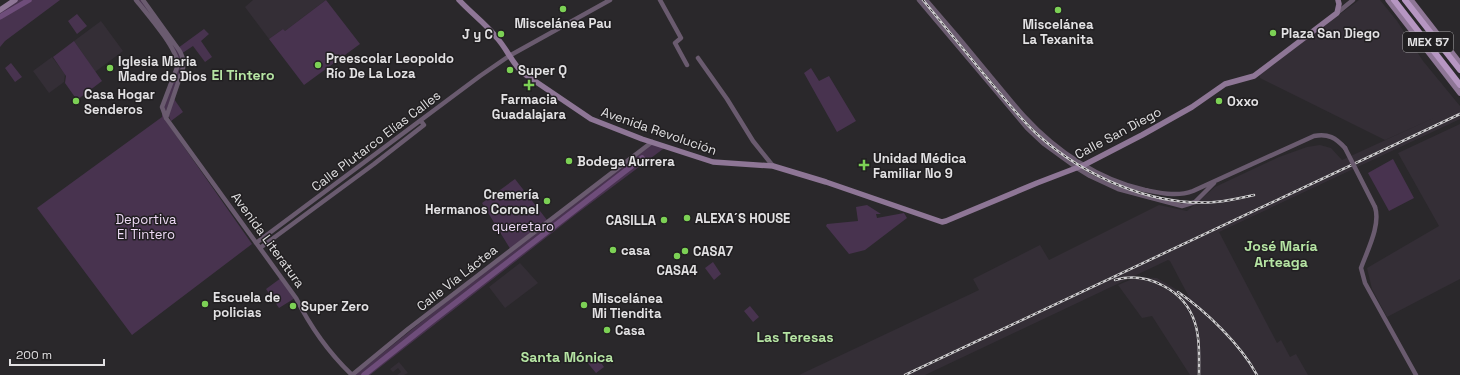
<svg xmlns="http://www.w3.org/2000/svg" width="1460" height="375" font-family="'Space Grotesk',sans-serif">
<rect width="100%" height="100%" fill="#2a282b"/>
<!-- built -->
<path fill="#342e36" d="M253 0H326L285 31 283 29 269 39 245 7Z
M1359 0H1380L1397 21 1423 61 1460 106V119L1219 232 1277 343 1281 340 1290 357 1296 354 1308 375H1190L1152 316 1142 318 1118 285 1137 277 1157 278 1189 297 1170 261 1168 260 925 375H799L979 290 973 279 1040 245 1049 260 1159 205 1187 211 1215 187 1279 157 1307 147 1320 145 1331 148 1342 160 1438 116 1385 140 1260 78V74Z
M101 21 123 51 95 72 74 41Z
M52 57 65 74 64 82 49 93 33 71Z
M1460 124V279L1387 317 1372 289 1367 268 1439 226 1398 153Z
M520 263 538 283 505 308 489 287Z
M399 362 408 373 404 375H397L401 372 398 368 393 372 390 369Z"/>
<!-- green -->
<path fill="#48334f" d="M15 0H60L5 41 0 47V12Z
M136 0H142L178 48 204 29 209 34 201 41 212 57 205 62 193 46 181 54 183 63 164 117 168 124 252 244 132 335 37 208 162 117V110L179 62 173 51Z
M326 0 360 44 304 85 269 39 283 29 285 31Z
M77 14 87 26 77 34 68 21Z
M74 41 102 81 77 100 65 83 66 76 53 57Z
M11 63 22 77 15 82 5 68Z
M811 68 819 81 829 76 856 121 837 132 804 73Z
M174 99 183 112 171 121 168 114Z
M652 142 667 146 575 215 370 375H355L511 250 482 203 515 179 547 220Z
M1393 159 1414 198 1389 211 1368 173Z
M867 205 881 214H876L877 218 904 213 907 218 865 250 849 254 826 226 827 224 858 221 856 207Z
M713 262 721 274 714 280 705 268Z
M281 278 295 298 279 308 266 289Z
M750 306 759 317 753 322 744 311Z
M595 354 604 367 596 373 586 361Z"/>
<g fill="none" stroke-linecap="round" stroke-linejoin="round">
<!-- river -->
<path stroke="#6e4d7a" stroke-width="5.5" d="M0 17 29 0
M364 375 432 321 642 158"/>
<!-- tertiary -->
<path stroke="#6a5b6f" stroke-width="4.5" d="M136 0C148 15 177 48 178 65L162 107 166 118 296 298C310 326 329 353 352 375
M143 0 179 50C183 56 184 61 183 68L166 118
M660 0 681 38 675 43 687 65
M919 0 1027 128 1044 144 1077 168 1090 176 1118 189 1182 206 1195 202 1214 183
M926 0C948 25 970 51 991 77 1002 90 1013 104 1024 116 1056 151 1099 180 1145 190 1161 193 1177 197 1193 191L1314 136C1328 133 1336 138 1345 148
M1337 13 1353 0
M698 58 727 99 753 141 773 166
M1375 207C1381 225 1367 251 1361 268L1365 283 1416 375
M256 243 480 76 509 56 610 0
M260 248 374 164 424 125 421 121
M352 375 408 329 652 142"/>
<!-- secondary -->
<path stroke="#8e7696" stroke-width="5.5" d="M459 0C471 13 486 24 497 38 507 49 512 63 523 73L591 119 642 139 713 162 773 166 826 182 942 222 946 221 1037 183 1084 165 1142 135 1192 107 1225 84 1254 76 1337 13 1339 4 1338 0
M1388 0 1460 93
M1411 0 1460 63
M0 10 15 0"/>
<!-- trunk -->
<path stroke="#b696c2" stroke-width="6" d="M1394 0 1460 85
M1405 0 1460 70"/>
<!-- rail casing -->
<g stroke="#cecdcf" stroke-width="2.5">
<path id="rail" d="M923 0C946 28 969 56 992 84 1007 101 1021 120 1038 135 1084 176 1152 207 1215 202 1228 201 1241 198 1254 195
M1115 280C1147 271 1185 290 1195 323 1200 339 1199 358 1199 375
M1178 292C1206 311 1241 345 1257 375
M905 375 1460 114"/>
</g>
<!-- rail -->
<use href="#rail" stroke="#211f21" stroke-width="1" stroke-dasharray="3" stroke-linecap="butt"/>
<!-- tertiary-bridge -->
<path stroke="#6a5b6f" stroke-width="4.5" d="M1345 148 1375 207"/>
</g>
<!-- markers -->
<g fill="#7cd155" stroke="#211f21" stroke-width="1.5">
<circle cx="563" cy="9" r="4"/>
<circle cx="1058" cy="10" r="4"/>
<circle cx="1273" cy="33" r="4"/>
<circle cx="501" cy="34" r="4"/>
<circle cx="318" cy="65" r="4"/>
<circle cx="110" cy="68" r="4"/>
<circle cx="510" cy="70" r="4"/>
<path d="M527 79h4v4h4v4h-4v4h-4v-4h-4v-4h4z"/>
<circle cx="76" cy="101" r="4"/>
<circle cx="1219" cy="101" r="4"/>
<circle cx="569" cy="161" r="4"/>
<path d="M862 159h4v4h4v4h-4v4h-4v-4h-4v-4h4z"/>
<circle cx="547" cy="201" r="4"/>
<circle cx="687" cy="218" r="4"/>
<circle cx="664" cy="220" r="4"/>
<circle cx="613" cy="250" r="4"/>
<circle cx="685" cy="251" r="4"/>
<circle cx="677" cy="256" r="4"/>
<circle cx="205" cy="304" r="4"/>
<circle cx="584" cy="305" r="4"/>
<circle cx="293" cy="306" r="4"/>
<circle cx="607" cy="330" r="4"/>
</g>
<g text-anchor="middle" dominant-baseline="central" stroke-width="3" stroke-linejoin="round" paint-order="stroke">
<!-- shield labels -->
<rect fill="#211f21" stroke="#a8a7a9" stroke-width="1" x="1403" y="32" width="50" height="20" rx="3"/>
<g font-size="12" font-weight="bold" fill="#e2e1e3">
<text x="1428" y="42">MEX 57</text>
</g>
<!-- poi labels -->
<g font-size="13" font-weight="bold" fill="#e2e1e3" stroke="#211f21" text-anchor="start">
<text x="563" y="23" text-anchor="middle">Miscelánea Pau</text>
<text x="1058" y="24" text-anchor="middle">Miscelánea<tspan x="1058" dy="15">La Texanita</tspan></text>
<text x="1281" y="33">Plaza San Diego</text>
<text x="493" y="34" text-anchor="end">J y C</text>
<text x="326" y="58">Preescolar Leopoldo<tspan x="326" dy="15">Río De La Loza</tspan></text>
<text x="118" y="61">Iglesia Maria<tspan x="118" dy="15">Madre de Dios</tspan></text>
<text x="518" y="70">Super Q</text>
<text x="84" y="94">Casa Hogar<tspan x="84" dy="15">Senderos</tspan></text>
<text x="529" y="99" text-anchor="middle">Farmacia<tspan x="529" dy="15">Guadalajara</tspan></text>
<text x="1227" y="101">Oxxo</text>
<text x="873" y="158">Unidad Médica<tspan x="873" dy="15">Familiar No 9</tspan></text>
<text x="577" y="161">Bodega Aurrera</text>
<text x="539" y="194" text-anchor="end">Cremería<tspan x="539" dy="15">Hermanos Coronel</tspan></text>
<text x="695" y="218">ALEXA´S HOUSE</text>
<text x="656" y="220" text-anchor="end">CASILLA</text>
<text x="621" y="250">casa</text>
<text x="693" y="251">CASA7</text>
<text x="677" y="270" text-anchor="middle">CASA4</text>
<text x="213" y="297">Escuela de<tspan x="213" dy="15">policias</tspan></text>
<text x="592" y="298">Miscelánea<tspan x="592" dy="15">Mi Tiendita</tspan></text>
<text x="301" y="306">Super Zero</text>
<text x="615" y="330">Casa</text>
</g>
<!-- street labels -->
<g font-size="13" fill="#e2e1e3" stroke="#211f21">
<text transform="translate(659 131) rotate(19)">Avenida Revolución</text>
<text transform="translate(1118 133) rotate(-28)">Calle San Diego</text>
<text transform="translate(376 141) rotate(-37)">Calle Plutarco Elías Calles</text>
<text transform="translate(268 240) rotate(54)">Avenida Literatura</text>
<text transform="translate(457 278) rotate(-38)">Calle Vía Láctea</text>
</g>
<!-- park labels -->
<g font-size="13" fill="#eedaf6" stroke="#211f21">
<text x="146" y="219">Deportiva<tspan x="146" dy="15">El Tintero</tspan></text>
<text x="523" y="226">queretaro</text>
</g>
<!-- neighbourhood labels -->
<g font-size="14" font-weight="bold" fill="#b5e4a3" stroke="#211f21">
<text x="243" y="75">El Tintero</text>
<text x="1281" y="246">José María<tspan x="1281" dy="16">Arteaga</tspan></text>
<text x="795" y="337">Las Teresas</text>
<text x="567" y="357">Santa Mónica</text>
</g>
</g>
<!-- scale -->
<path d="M10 359v6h94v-6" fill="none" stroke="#e2e1e3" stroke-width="2"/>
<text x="16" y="359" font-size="12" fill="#e2e1e3" stroke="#211f21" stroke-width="3" paint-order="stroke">200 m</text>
</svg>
